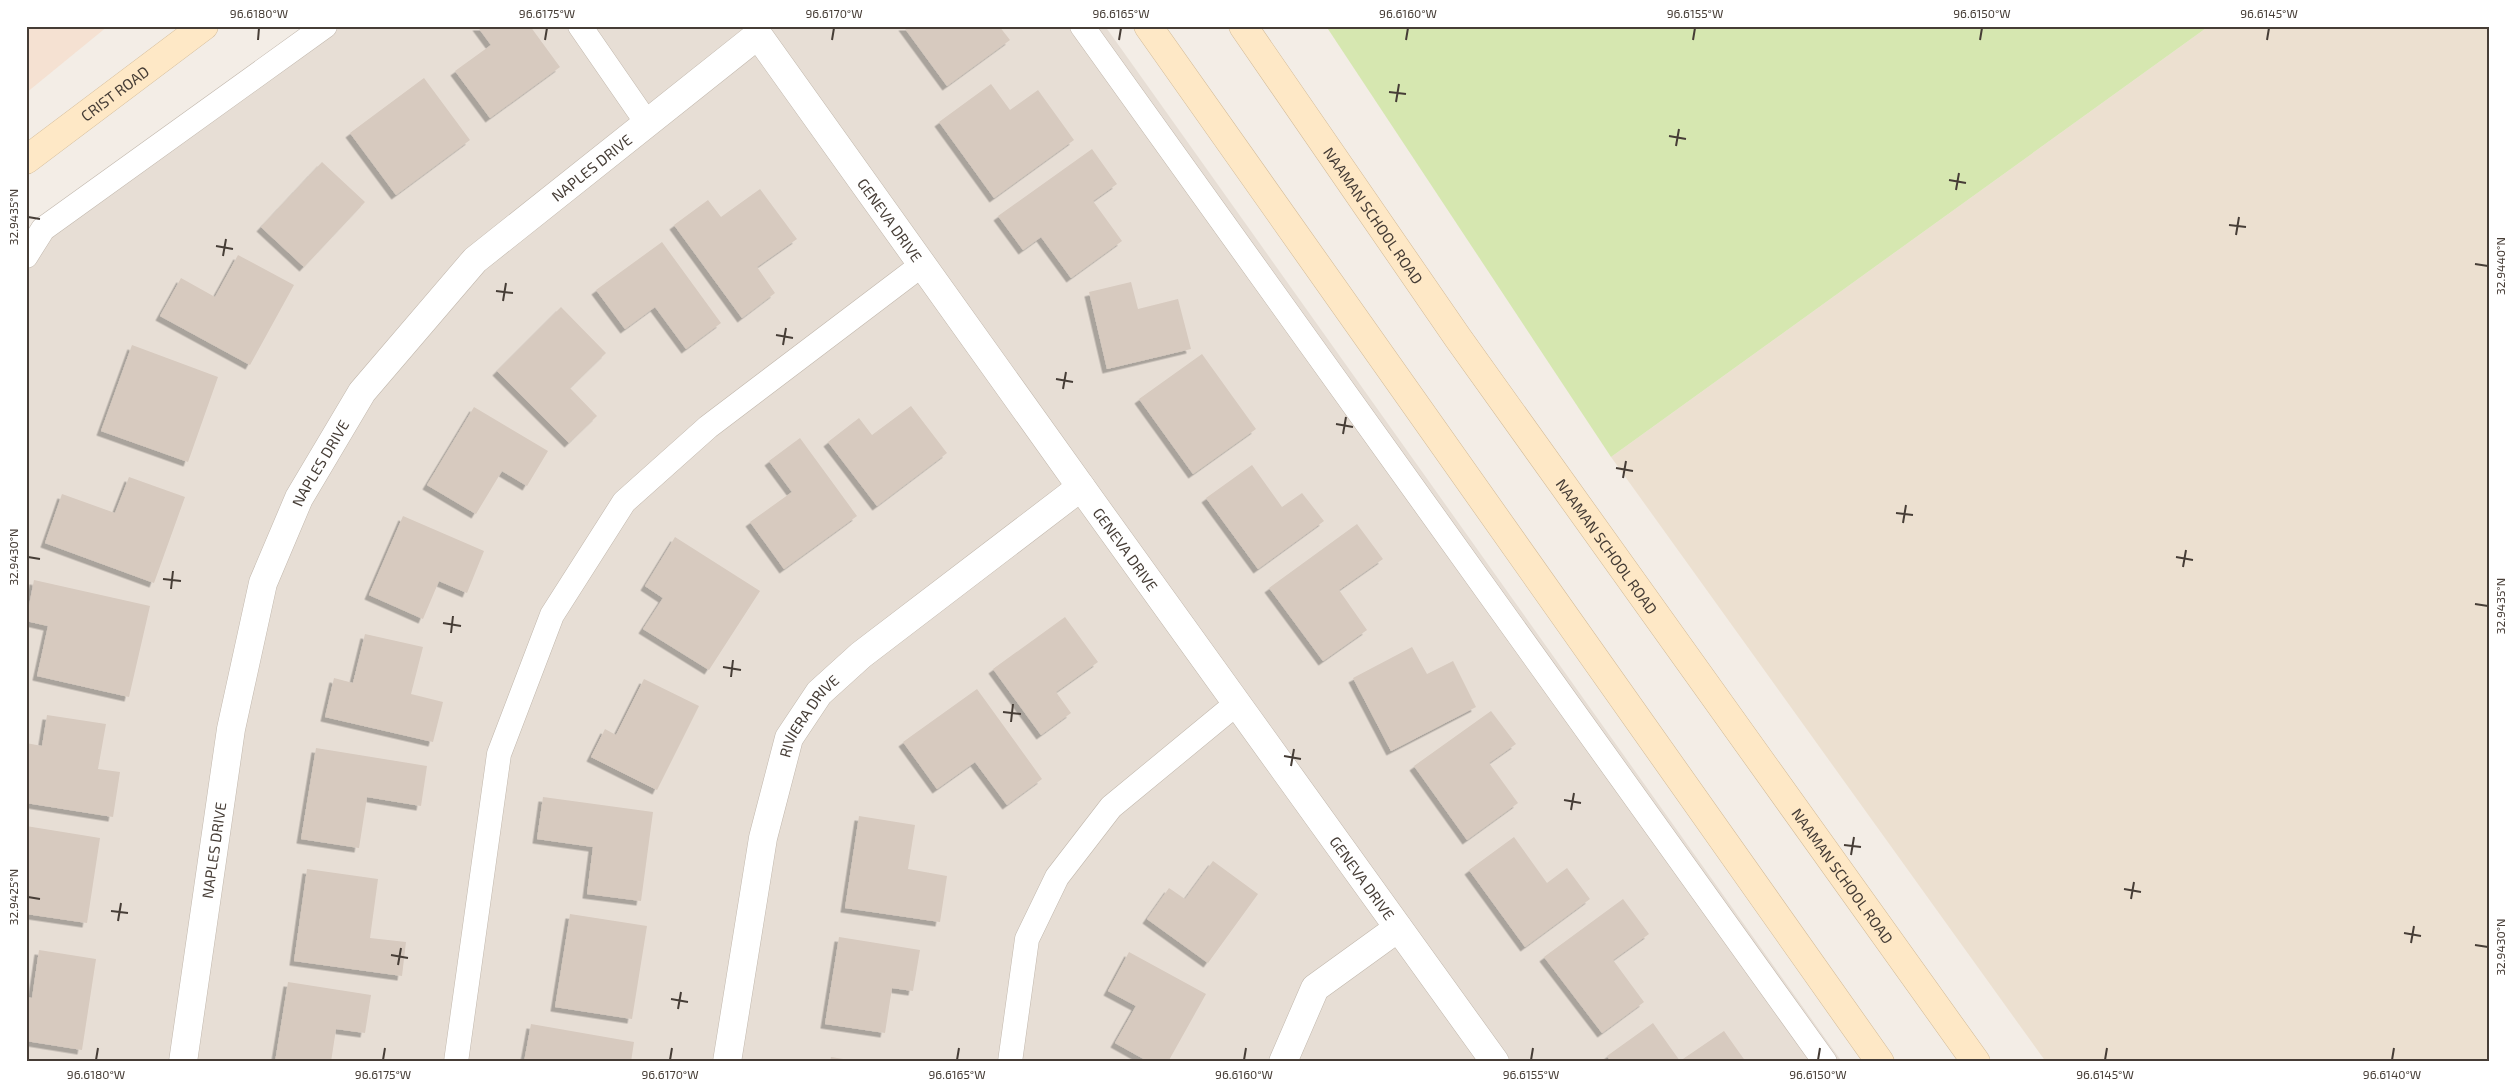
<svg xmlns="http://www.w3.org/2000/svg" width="2515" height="1088" font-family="'Exo 2',sans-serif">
<defs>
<filter id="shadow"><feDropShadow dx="-4.5" dy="4.5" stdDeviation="0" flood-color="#0004"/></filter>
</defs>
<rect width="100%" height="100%" fill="#f3ede6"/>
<!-- residential -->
<path fill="#e7ded5" d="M309 26H1105L1842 1062H26V230Z"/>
<!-- commercial -->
<path fill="#f5e1d2" d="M26 26H108L26 93Z"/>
<!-- education -->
<path fill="#ece0d0" d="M2209 26H2489V1062H2046L1611 457Z"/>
<!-- green -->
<path fill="#d6e7b0" d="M1326 26H2209L1611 457Z"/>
<!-- building -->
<path fill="#d7cabf" filter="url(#shadow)" d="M477 26H530L560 67 490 118 455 71 491 45Z
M903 26H999L1010 40 947 86Z
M424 78 470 140 396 195 350 133Z
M991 84 1010 110 1038 90 1074 140 994 198 939 122Z
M1092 149 1117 184 1093 201 1122 241 1071 278 1041 237 1023 250 998 216Z
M322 162 365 202 304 267 261 227Z
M760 189 797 239 757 267 775 293 742 318 674 225 708 200 721 217Z
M662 242 721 323 686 349 655 307 625 329 596 290Z
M238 255 294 285 250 365 160 316 181 278 215 297Z
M1131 282 1138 309 1178 299 1191 349 1107 369 1089 292Z
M561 307 606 353 570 388 597 416 569 443 497 371Z
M132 345 218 377 188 462 101 431Z
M1202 354 1256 429 1193 474 1139 399Z
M911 406 947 453 877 506 828 442 859 418 872 435Z
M474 407 548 451 527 486 502 471 476 514 427 485Z
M800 438 857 516 784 569 750 522 792 492 769 461Z
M1252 465 1282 507 1302 493 1324 521 1258 569 1206 498Z
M129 477 185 497 154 583 45 543 62 494 115 513Z
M403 516 484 551 467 593 439 581 423 619 369 595Z
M1357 524 1383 559 1339 590 1367 630 1323 661 1269 588Z
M675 537 760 591 709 670 643 629 663 598 645 586Z
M34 580 150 606 129 697 37 676 48 626 26 621Z
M1065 617 1098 662 1056 692 1071 713 1041 735 993 669Z
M365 634 423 647 411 694 443 702 433 742 325 717 334 678 353 683Z
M1412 647 1427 674 1453 661 1476 707 1391 751 1353 678Z
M644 679 699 706 657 790 591 757 605 729 616 735Z
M977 689 1042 779 1007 805 975 762 937 789 903 742Z
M1491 711 1516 744 1489 763 1518 803 1467 840 1414 766Z
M47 715 106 724 98 769 120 772 113 817 26 803V743L42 746Z
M316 748 427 766 421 806 367 797 359 848 301 839Z
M543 797 653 812 641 901 587 894 593 847 537 839Z
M859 816 915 825 908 869 947 876 940 922 845 908Z
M26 826 100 838 87 923 26 914Z
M1514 837 1547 883 1567 868 1590 899 1525 947 1469 870Z
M1213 861 1258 894 1208 963 1147 919 1169 888 1185 899Z
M307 869 378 879 370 938 406 942 402 976 294 961Z
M1623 899 1649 934 1613 960 1644 1002 1602 1033 1544 957Z
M570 914 647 926 632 1019 555 1007Z
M839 937 920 950 913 991 892 988 885 1033 825 1024Z
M39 950 96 959 82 1050 26 1041V997L32 998Z
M1129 952 1206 994 1168 1062H1149L1115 1043 1136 1006 1108 991Z
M288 982 371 995 365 1033 336 1029 331 1062H275Z
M1653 1023 1680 1061 1724 1031 1746 1062H1611L1607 1056Z
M531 1024 634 1042 631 1062H524Z
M831 1057 856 1061V1062H830Z"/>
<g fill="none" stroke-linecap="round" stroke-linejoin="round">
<!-- lane casing -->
<g stroke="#c1b7ac" stroke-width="25">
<path id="lane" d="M580 26 647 123
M1082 26 1825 1062
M26 256 43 229 325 26
M456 1062 499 754 552 615 624 502 708 427 923 264
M1010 1062 1027 939 1057 877 1111 807 1236 704"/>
</g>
<!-- street casing -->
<g stroke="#c1b7ac" stroke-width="29">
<g id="street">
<path id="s1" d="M183 1062 231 729 263 583 299 498 362 392 475 260 758 35 1081 487 1495 1062"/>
<path id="s2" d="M727 1062 763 838 789 738 819 693 861 655 1081 487"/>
<path d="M1283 1062 1315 988 1398 928"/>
</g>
</g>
<!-- secondary casing -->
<g stroke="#d2ba97" stroke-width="29">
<g id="secondary">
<path d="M1148 26 1880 1062"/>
<path id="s3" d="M1243 26 1458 338 1976 1062"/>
<path id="s4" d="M26 160 204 26"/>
</g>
</g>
<!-- lane -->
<use href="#lane" stroke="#fff" stroke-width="24"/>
<!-- street -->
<use href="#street" stroke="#fff" stroke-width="28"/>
<!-- secondary -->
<use href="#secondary" stroke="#fee8c6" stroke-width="28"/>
</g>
<!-- ticks -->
<path fill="none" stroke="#463d36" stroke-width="2" d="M258 40 259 28M545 40 547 28M832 40 834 28M1119 40 1121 28M1406 40 1408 28M1693 40 1695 28M1980 40 1982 28M2267 40 2269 28M1389 92 1406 94M1396 102 1399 84M1669 136 1686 139M1676 146 1679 129M1949 180 1966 183M1956 190 1959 173M28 217 40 219M2229 225 2246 227M2236 235 2239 217M216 246 233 249M223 256 226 239M2475 264 2488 266M496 291 513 293M503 301 506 283M776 335 793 338M783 345 786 328M1056 379 1073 382M1063 389 1066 372M1336 424 1353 427M1343 434 1346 417M1616 468 1633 471M1623 478 1626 461M1896 513 1913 515M1903 523 1906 505M28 557 40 559M2176 557 2193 560M2183 567 2186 550M163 579 181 581M171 589 173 571M2475 604 2488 606M443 623 461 626M451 633 453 616M723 667 741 670M731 677 733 660M1003 712 1021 714M1011 722 1013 704M1284 756 1301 759M1291 766 1294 749M1564 800 1581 803M1571 810 1574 793M1844 845 1861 847M1851 855 1854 837M2124 889 2141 892M28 897 40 899M2131 899 2134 882M111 911 128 913M118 921 121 903M2404 933 2421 936M2411 943 2414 926M2475 945 2488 947M391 955 408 958M398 965 401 948M671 999 688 1002M678 1009 681 992M96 1060 98 1048M383 1060 385 1048M670 1060 672 1048M957 1060 959 1048M1244 1060 1246 1048M1531 1060 1533 1048M1818 1060 1820 1048M2105 1060 2107 1048M2392 1060 2394 1048"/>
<g text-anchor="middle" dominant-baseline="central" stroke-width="5" stroke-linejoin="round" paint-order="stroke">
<!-- street labels -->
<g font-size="15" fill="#463d36" stroke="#fff">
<text stroke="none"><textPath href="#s4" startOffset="111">CRIST ROAD</textPath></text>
<text stroke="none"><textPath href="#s1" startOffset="1024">NAPLES DRIVE</textPath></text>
<text stroke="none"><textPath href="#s3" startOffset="230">NAAMAN SCHOOL ROAD</textPath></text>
<text stroke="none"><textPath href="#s1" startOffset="1464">GENEVA DRIVE</textPath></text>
<text stroke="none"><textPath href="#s1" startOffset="619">NAPLES DRIVE</textPath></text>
<text stroke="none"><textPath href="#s3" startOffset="635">NAAMAN SCHOOL ROAD</textPath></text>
<text stroke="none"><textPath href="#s1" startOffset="1869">GENEVA DRIVE</textPath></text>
<text stroke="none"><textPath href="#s2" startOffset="359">RIVIERA DRIVE</textPath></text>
<text stroke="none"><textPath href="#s1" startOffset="214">NAPLES DRIVE</textPath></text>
<text stroke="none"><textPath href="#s3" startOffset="1040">NAAMAN SCHOOL ROAD</textPath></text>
<text stroke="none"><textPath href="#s1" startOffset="2274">GENEVA DRIVE</textPath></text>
</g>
</g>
<!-- border -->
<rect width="2515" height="1088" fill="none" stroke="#ffffff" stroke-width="55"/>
<rect x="28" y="28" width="2460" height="1032" fill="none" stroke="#463d36" stroke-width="2"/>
<g font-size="12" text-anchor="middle" fill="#463d36">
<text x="259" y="18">96.6180°W</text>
<text x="547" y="18">96.6175°W</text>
<text x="834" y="18">96.6170°W</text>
<text x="1121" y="18">96.6165°W</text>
<text x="1408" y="18">96.6160°W</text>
<text x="1695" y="18">96.6155°W</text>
<text x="1982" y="18">96.6150°W</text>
<text x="2269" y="18">96.6145°W</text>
<text transform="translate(14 217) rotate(-90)" y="4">32.9435°N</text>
<text transform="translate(2501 266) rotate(-90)" y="4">32.9440°N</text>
<text transform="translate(14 557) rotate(-90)" y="4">32.9430°N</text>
<text transform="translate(2501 606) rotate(-90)" y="4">32.9435°N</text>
<text transform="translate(14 897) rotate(-90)" y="4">32.9425°N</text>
<text transform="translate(2501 947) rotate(-90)" y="4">32.9430°N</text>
<text x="96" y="1079">96.6180°W</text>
<text x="383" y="1079">96.6175°W</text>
<text x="670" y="1079">96.6170°W</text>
<text x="957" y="1079">96.6165°W</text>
<text x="1244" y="1079">96.6160°W</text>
<text x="1531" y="1079">96.6155°W</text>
<text x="1818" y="1079">96.6150°W</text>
<text x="2105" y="1079">96.6145°W</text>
<text x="2392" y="1079">96.6140°W</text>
</g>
</svg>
